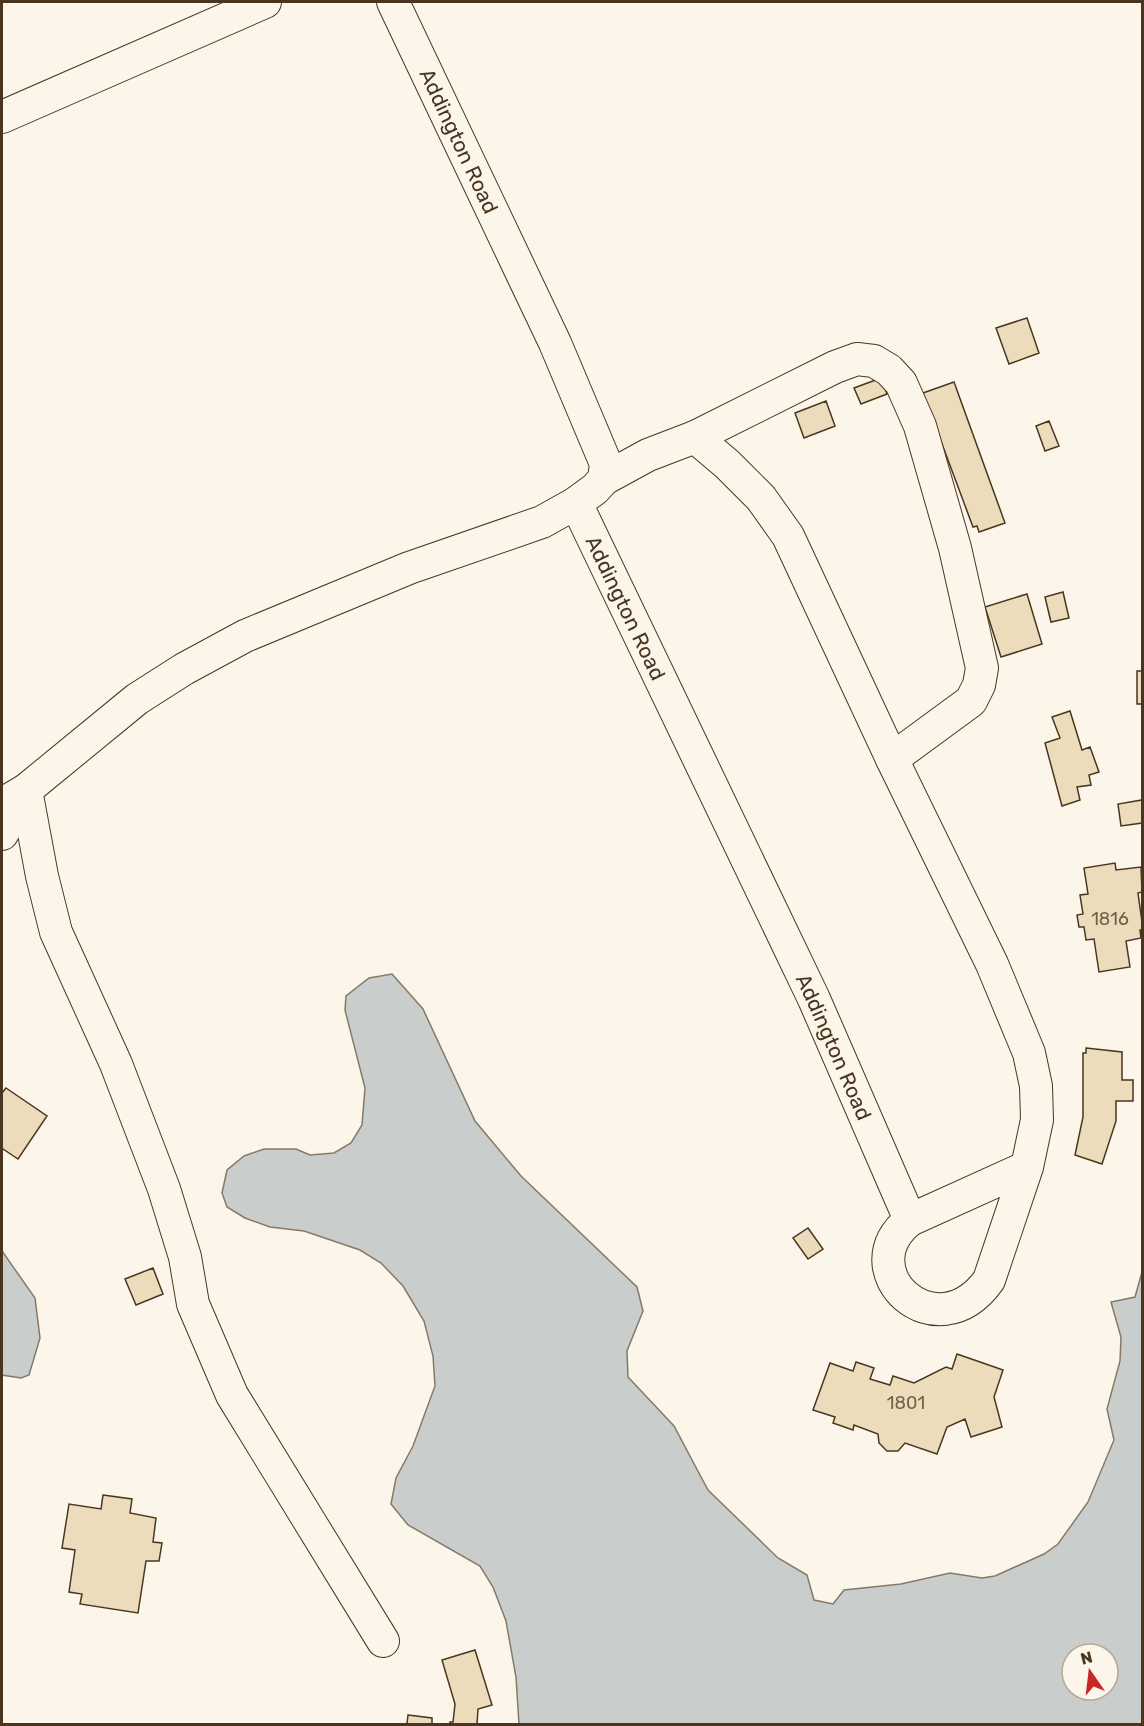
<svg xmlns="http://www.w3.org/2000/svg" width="1144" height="1726" font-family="Rubik,sans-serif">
<rect width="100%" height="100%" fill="#fbf6e9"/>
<!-- water -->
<path fill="#c9cecd" stroke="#887966" stroke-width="1.5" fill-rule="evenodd" d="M392 974 423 1009 475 1121 521 1176 637 1287 643 1311 627 1351 628 1377 674 1426 708 1490 778 1558 807 1575 814 1600 833 1604 844 1590 901 1584 950 1573 982 1578 995 1576 1044 1554 1058 1544 1088 1502 1114 1440 1107 1409 1120 1361 1121 1337 1111 1302 1135 1297 1142 1272V1724H519L516 1677 506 1621 493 1587 480 1566 408 1525 391 1504 396 1478 413 1446 435 1386 433 1356 424 1321 403 1286 381 1263 360 1250 304 1231 270 1227 245 1218 227 1207 222 1193 227 1170 244 1156 264 1149H296L310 1155 334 1153 351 1143 362 1125 365 1088 345 1010 346 996 369 978ZM1072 1654H1108V1690H1072Z
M2 1251 35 1298 40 1338 29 1375 21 1378 2 1375Z"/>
<!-- building -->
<path fill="#ecdcbc" stroke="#4a3520" stroke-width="1.5" d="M1027 318 1039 353 1009 364 996 328Z
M881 378 887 394 861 404 854 388Z
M954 382 1005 523 979 532 977 526 973 527 923 393Z
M826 401 835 426 804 438 795 413Z
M1049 421 1059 446 1045 451 1036 426Z
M1063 592 1069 618 1051 622 1045 597Z
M1027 594 1042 644 1001 657 985 607Z
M1137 671H1142V704H1137Z
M1070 711 1082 750 1090 747 1099 772 1089 775 1091 785 1077 787 1080 800 1062 806 1045 743 1060 738 1052 717Z
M1142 800V823L1121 826 1118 804Z
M1115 863 1116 870 1141 867 1142 892 1138 893 1142 922V930H1140L1141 938 1126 941 1130 967 1099 972 1094 939 1086 940 1084 927H1079L1077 915 1083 914 1080 895 1088 894 1084 868Z
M1086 1048 1122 1052V1080H1133V1101H1116V1121L1102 1164 1075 1155 1083 1117V1053H1086Z
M6 1088 47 1116 18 1159 3 1149 2 1151V1093Z
M808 1228 823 1249 808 1259 793 1238Z
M153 1268 163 1294 136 1305 125 1279Z
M957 1354 1003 1370 994 1397 1002 1427 971 1437 965 1419 947 1427 937 1454 905 1443 898 1451H887L879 1443 878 1434 854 1425 853 1430 833 1423 835 1417 813 1410 830 1363 853 1371 856 1362 874 1368 870 1379 890 1385 893 1376 914 1383 946 1367 952 1369Z
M103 1495 132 1499 130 1513 156 1518 153 1542 162 1543 159 1561H146L138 1613 80 1604 82 1594 69 1592 75 1550 62 1548 69 1504 101 1509Z
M475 1650 492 1705 478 1709 477 1724H450V1722H453L455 1704 442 1660Z
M408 1715 432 1718V1724H407Z"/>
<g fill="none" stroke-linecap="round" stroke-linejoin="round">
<!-- minor casing -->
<g stroke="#4a3520" stroke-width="34">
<g id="minor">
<path d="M2 117 265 2"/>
<path d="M695 437 727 464 761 498 788 536 892 759 992 964 1029 1053 1036 1086 1037 1120 1027 1167 989 1280C936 1354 847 1270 910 1220L1027 1167"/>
<path d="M604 479 648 455 695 437 835 367 857 359 874 361 889 370 901 383 920 426 955 548 982 668 979 685 971 701 892 759"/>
<path id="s1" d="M576 503 814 999 910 1220"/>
<path d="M2 804 26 790 2 834"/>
<path d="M383 1641 232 1395 193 1304 185 1257 164 1189 116 1064 56 932 42 876 26 790 137 699 184 669 245 636 409 568 542 522 576 503 595 489 604 479 606 464 555 343 393 2"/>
</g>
</g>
<!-- minor -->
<use href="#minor" stroke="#fbf6e9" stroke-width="32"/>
</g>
<g text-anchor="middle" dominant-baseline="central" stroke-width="4.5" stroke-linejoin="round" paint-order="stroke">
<!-- number labels -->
<g font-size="18" fill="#725f47">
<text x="1110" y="919">1816</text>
<text x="906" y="1403">1801</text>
</g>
<!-- street labels -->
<g font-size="21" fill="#4a3520" stroke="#fbf6e9">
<text transform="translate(459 141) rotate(65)">Addington Road</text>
<text stroke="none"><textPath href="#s1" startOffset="116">Addington Road</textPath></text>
<text stroke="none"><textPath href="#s1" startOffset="602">Addington Road</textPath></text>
</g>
</g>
<!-- border -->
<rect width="1144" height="1726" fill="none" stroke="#4a3520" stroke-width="6"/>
<!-- north arrow -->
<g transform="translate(1090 1672) rotate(346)"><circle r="28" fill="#fbf6e9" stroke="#b4a999" stroke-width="1.5"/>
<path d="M0-4.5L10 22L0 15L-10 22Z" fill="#c62828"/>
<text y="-9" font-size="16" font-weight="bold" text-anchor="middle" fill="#4a3520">N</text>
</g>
</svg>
